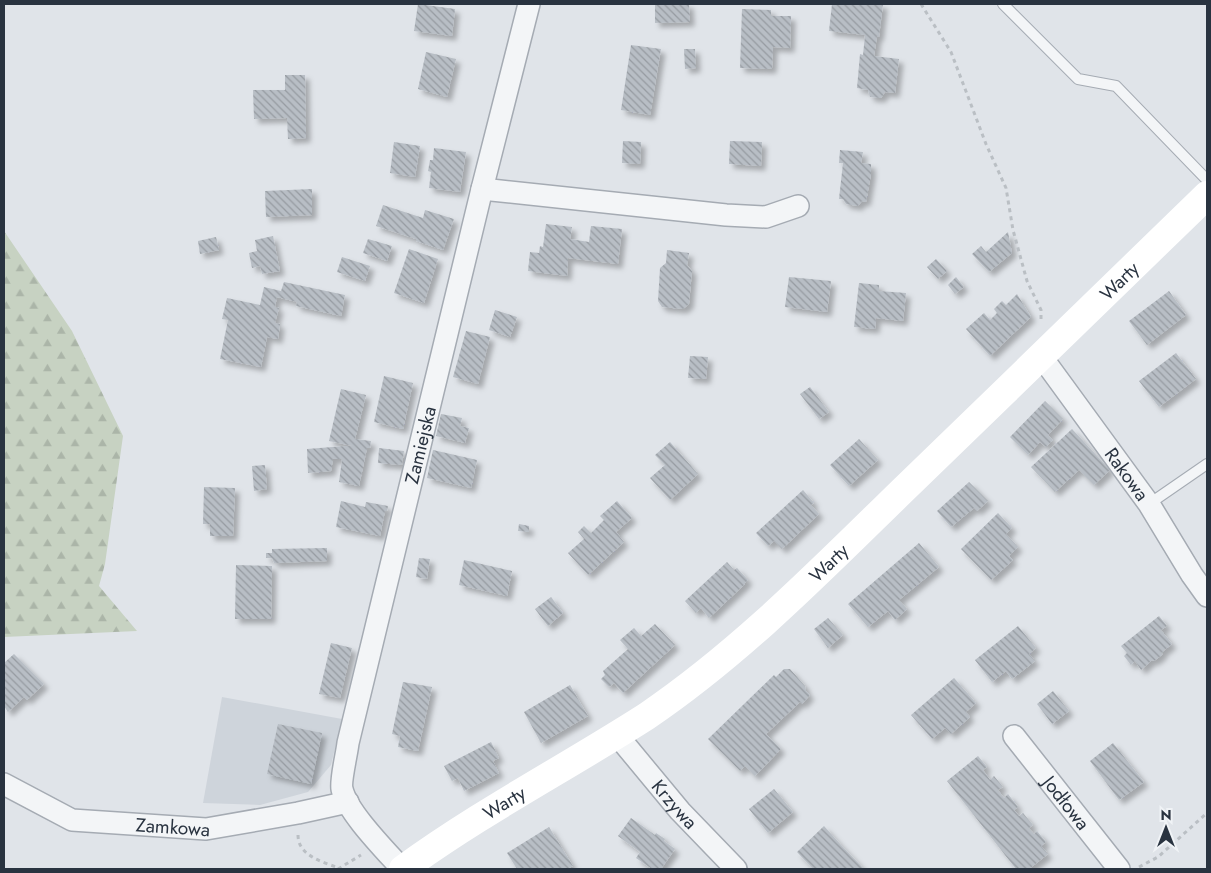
<svg xmlns="http://www.w3.org/2000/svg" width="1211" height="873" font-family="Jost,sans-serif">
<defs>
<pattern id="forest-firs" width="22" height="20" patternUnits="userSpaceOnUse" patternTransform="scale(1.25)"><rect width="22" height="20" fill="#c7d2c2"/><path d="M5 1l3.5 6h-7zM16 11l3.5 6h-7z" fill="#abb5a8"/></pattern>
<pattern id="building-back-hatch" width="6" height="6" patternUnits="userSpaceOnUse" patternTransform="scale(1.25)"><rect width="6" height="6" fill="#b8bec5"/><path d="M-1 5l2 2M0 0l6 6M5-1l2 2" fill="none" stroke="#969ba1"/></pattern>
<filter id="shadow"><feDropShadow dx="4.5" dy="4.5" stdDeviation="2.5" flood-color="#0004"/></filter>
</defs>
<rect width="100%" height="100%" fill="#e0e4e9"/>
<!-- built -->
<path fill="#ced4db" d="M222 697 342 719 331 765 308 792 260 805 203 803Z"/>
<!-- forest -->
<path fill="url(#forest-firs)" d="M4 231 72 331 123 436 105 564 99 586 137 631 4 637Z"/>
<!-- building -->
<path fill="url(#building-back-hatch)" filter="url(#shadow)" d="M418 4 455 9 452 36 414 31Z
M655 4H689L690 22 655 23Z
M832 4H883L879 37 877 36 874 56 899 59 895 93 885 92 881 98 870 97 868 90 857 88 860 54 863 55 865 35 829 31Z
M742 9 771 10V16H791L790 48 773 47 772 69 740 68Z
M631 45 661 49 650 115 621 110Z
M684 49H695L696 68 685 69Z
M426 52 456 59 447 97 418 89Z
M285 75H305L306 138 288 139 287 118 254 119 253 90H285Z
M623 141 641 142 640 164 622 163Z
M730 141 762 142 761 166 729 164Z
M394 142 420 146 415 177 390 173Z
M434 148 466 152 460 192 429 188 431 172 428 171 430 160H433Z
M840 150 863 152 861 163 871 164V174L866 202 862 201 858 206 846 204 843 199H839L843 163H839Z
M312 189V215L266 217 265 191Z
M383 205 423 218 425 210 454 219 443 250 416 241V239L376 226Z
M546 224 572 227 570 239 589 242 591 226 622 229 618 264 568 258 567 276 528 271 530 252 539 253 540 246 543 247Z
M1008 232 1012 253 989 272 972 254 981 246 986 252Z
M273 236 280 271 262 274 260 266 252 268 249 253 257 251 255 240Z
M216 237 219 250 200 254 198 241Z
M368 239 392 246 387 261 363 253Z
M409 249 438 259 424 303 394 293Z
M667 250 689 253 687 265 692 271 689 304 683 309 662 307 658 301 660 268 666 263Z
M342 257 370 266 365 281 337 272Z
M936 259 947 271 938 279 927 267Z
M789 277 831 281 827 312 785 307Z
M956 277 964 287 955 294 948 285Z
M284 282 345 295 341 316 296 306 297 302 277 297 275 307 279 308 275 323 280 324 278 339 267 337 261 367 220 359 228 320 222 319 227 298 260 305 264 287 281 291Z
M859 283 879 285V291L906 293 903 321 876 318 875 329 854 327Z
M1169 291 1186 315 1147 345 1129 321Z
M1017 294 1031 317 990 356 966 329 984 313 990 320 997 313 994 309 1002 301 1006 305Z
M495 310 517 317 510 337 489 330Z
M466 331 490 337 478 384 453 377Z
M1176 353 1196 379 1159 407 1139 381Z
M690 356 708 357 706 379 688 378Z
M384 376 413 383 403 429 374 422Z
M810 387 829 412 819 419 800 394Z
M341 389 366 395 355 439 371 441 370 448H367L359 486 339 482 342 459H333L331 471 308 473 307 449 345 446H353L329 441Z
M1045 401 1063 419 1048 435 1053 440 1046 447 1040 442 1028 455 1010 437Z
M441 414 462 418 460 426 469 428 465 443 436 436Z
M1072 429 1110 470 1094 485 1079 470 1055 492 1031 467Z
M859 439 878 460 849 486 830 465Z
M670 442 698 474 670 500 650 478 665 465 655 455Z
M379 448 404 451 402 465 378 463Z
M433 450 477 460 471 488 427 478Z
M265 465 267 489 254 491 252 466Z
M969 482 988 501 977 511 974 508 951 527 937 511Z
M204 487 235 488 233 536H210V524H203Z
M803 490 814 503 811 505 819 514 782 549 774 541 768 546 756 533Z
M341 501 365 507 366 502 388 506 387 511H385L380 536 336 527Z
M617 501 632 518 616 532 624 542 588 575 568 553 584 539 578 532 584 526 591 533 604 520 600 516Z
M998 513 1012 528 1006 534 1018 547 1009 556 1013 560 991 580 961 549Z
M519 524 529 526V532L518 531Z
M919 543 939 567 899 600 907 609 895 620 888 611 868 627 848 604Z
M327 548V561L274 563 272 558H266V553H272V549Z
M419 558 430 559 427 579 416 577Z
M464 560 512 571 507 596 459 585Z
M727 562 734 570 737 568 748 580 745 583V584L709 618 701 608 696 613 685 601Z
M236 565 272 566 271 619H235Z
M551 597 563 613 548 626 535 609Z
M1159 616 1167 626 1161 630 1172 644 1161 653 1163 654 1154 661 1152 660 1141 670 1135 661 1131 665 1124 656 1127 653 1121 646Z
M828 618 843 635 828 648 814 629Z
M655 624 675 645 623 693 614 683 609 687 601 679 605 675 603 671 628 649 620 640 634 628 641 636Z
M1018 626 1036 648 1029 654 1035 661 1012 679 1006 671 992 682 975 660Z
M331 643 352 648 340 698 319 694Z
M14 654 44 684 27 700 24 697 8 712 4 706V663Z
M784 669H790L805 686 806 691 810 695 802 704 800 702 766 734 781 749 755 776 745 766 740 771 708 739 774 675 776 677Z
M954 678 976 703 966 712 970 717 951 734 945 728 932 739 911 715Z
M403 682 432 687 418 751 398 747 400 736 392 734Z
M570 685 588 716 541 743 524 712Z
M1053 691 1069 711 1052 724 1037 704Z
M278 724 322 733 311 784 267 774Z
M491 742 499 758 493 761 499 773 464 791 458 778 452 781 444 766Z
M1113 743 1144 782 1119 800 1090 761Z
M978 756 987 767 983 770 990 780 994 776 1003 787 998 790 1004 798 1008 794 1018 807 1014 810 1019 816 1023 813 1033 825 1029 828 1034 834 1037 831 1046 842 1041 846 1048 854 1029 869H1016L947 781Z
M774 789 793 812 768 833 749 809Z
M631 818 655 835 656 833 665 839 664 841 675 849 661 869H652L636 858 640 852 618 836Z
M824 826 841 845 864 869H813L797 852Z
M549 827 573 866 567 869H517L507 853Z"/>
<g fill="none" stroke-linecap="round" stroke-linejoin="round">
<!-- lane casing -->
<g stroke="#a5abb3" stroke-width="12">
<path id="lane" d="M1003 4 1078 79 1116 86 1207 180
M1149 504 1207 464"/>
</g>
<!-- street casing -->
<g stroke="#a5abb3" stroke-width="24">
<g id="street">
<path d="M482 189 726 215 766 217 798 206"/>
<path id="s1" d="M1041 356 1149 504 1192 575 1207 596"/>
<path id="s2" d="M617 735 680 811 736 869"/>
<path id="s3" d="M1014 736 1119 869"/>
<path id="s4" d="M4 784 72 820 206 829 298 813 348 802"/>
<path id="s5" d="M402 869C386 851 347 812 342 789 340 781 347 753 348 743L482 189 529 4"/>
</g>
</g>
<!-- path -->
<path stroke="#babfc4" stroke-width="3" stroke-dasharray="4 4" stroke-linecap="butt" d="M921 4 951 52 986 144 1006 188 1013 230 1027 281 1041 310V323
M298 835C298 856 323 862 339 868
M1139 867 1158 857 1207 813
M338 869 361 855"/>
<!-- lane -->
<use href="#lane" stroke="#f3f5f7" stroke-width="10"/>
<!-- street -->
<use href="#street" stroke="#f3f5f7" stroke-width="21"/>
<!-- secondary -->
<path stroke="#fff" stroke-width="28" id="s6" d="M403 869C481 812 566 768 647 716 741 652 820 571 901 492 1003 393 1105 295 1207 195"/>
</g>
<g text-anchor="middle" dominant-baseline="central" stroke-width="4" stroke-linejoin="round" paint-order="stroke">
<!-- street labels -->
<g font-size="19" fill="#293340" stroke="#f0f3f6">
<text stroke="none"><textPath href="#s6" startOffset="931">Warty</textPath></text>
<text stroke="none"><textPath href="#s5" startOffset="454">Zamiejska</textPath></text>
<text stroke="none"><textPath href="#s1" startOffset="146">Rakowa</textPath></text>
<text stroke="none"><textPath href="#s6" startOffset="526">Warty</textPath></text>
<text stroke="none"><textPath href="#s6" startOffset="121">Warty</textPath></text>
<text stroke="none"><textPath href="#s3" startOffset="85">Jodłowa</textPath></text>
<text stroke="none"><textPath href="#s2" startOffset="90">Krzywa</textPath></text>
<text stroke="none"><textPath href="#s4" startOffset="178">Zamkowa</textPath></text>
</g>
</g>
<!-- border -->
<rect width="1211" height="873" fill="none" stroke="#293340" stroke-width="10"/>
<!-- north arrow -->
<g transform="translate(1166 828)" stroke="#f0f3f6" stroke-width="4" paint-order="stroke">
<path d="M0-4L9 19L0 12L-9 19Z" fill="#293340"/>
<text y="-8" font-size="14" font-weight="bold" text-anchor="middle" fill="#293340">N</text>
</g>
</svg>
